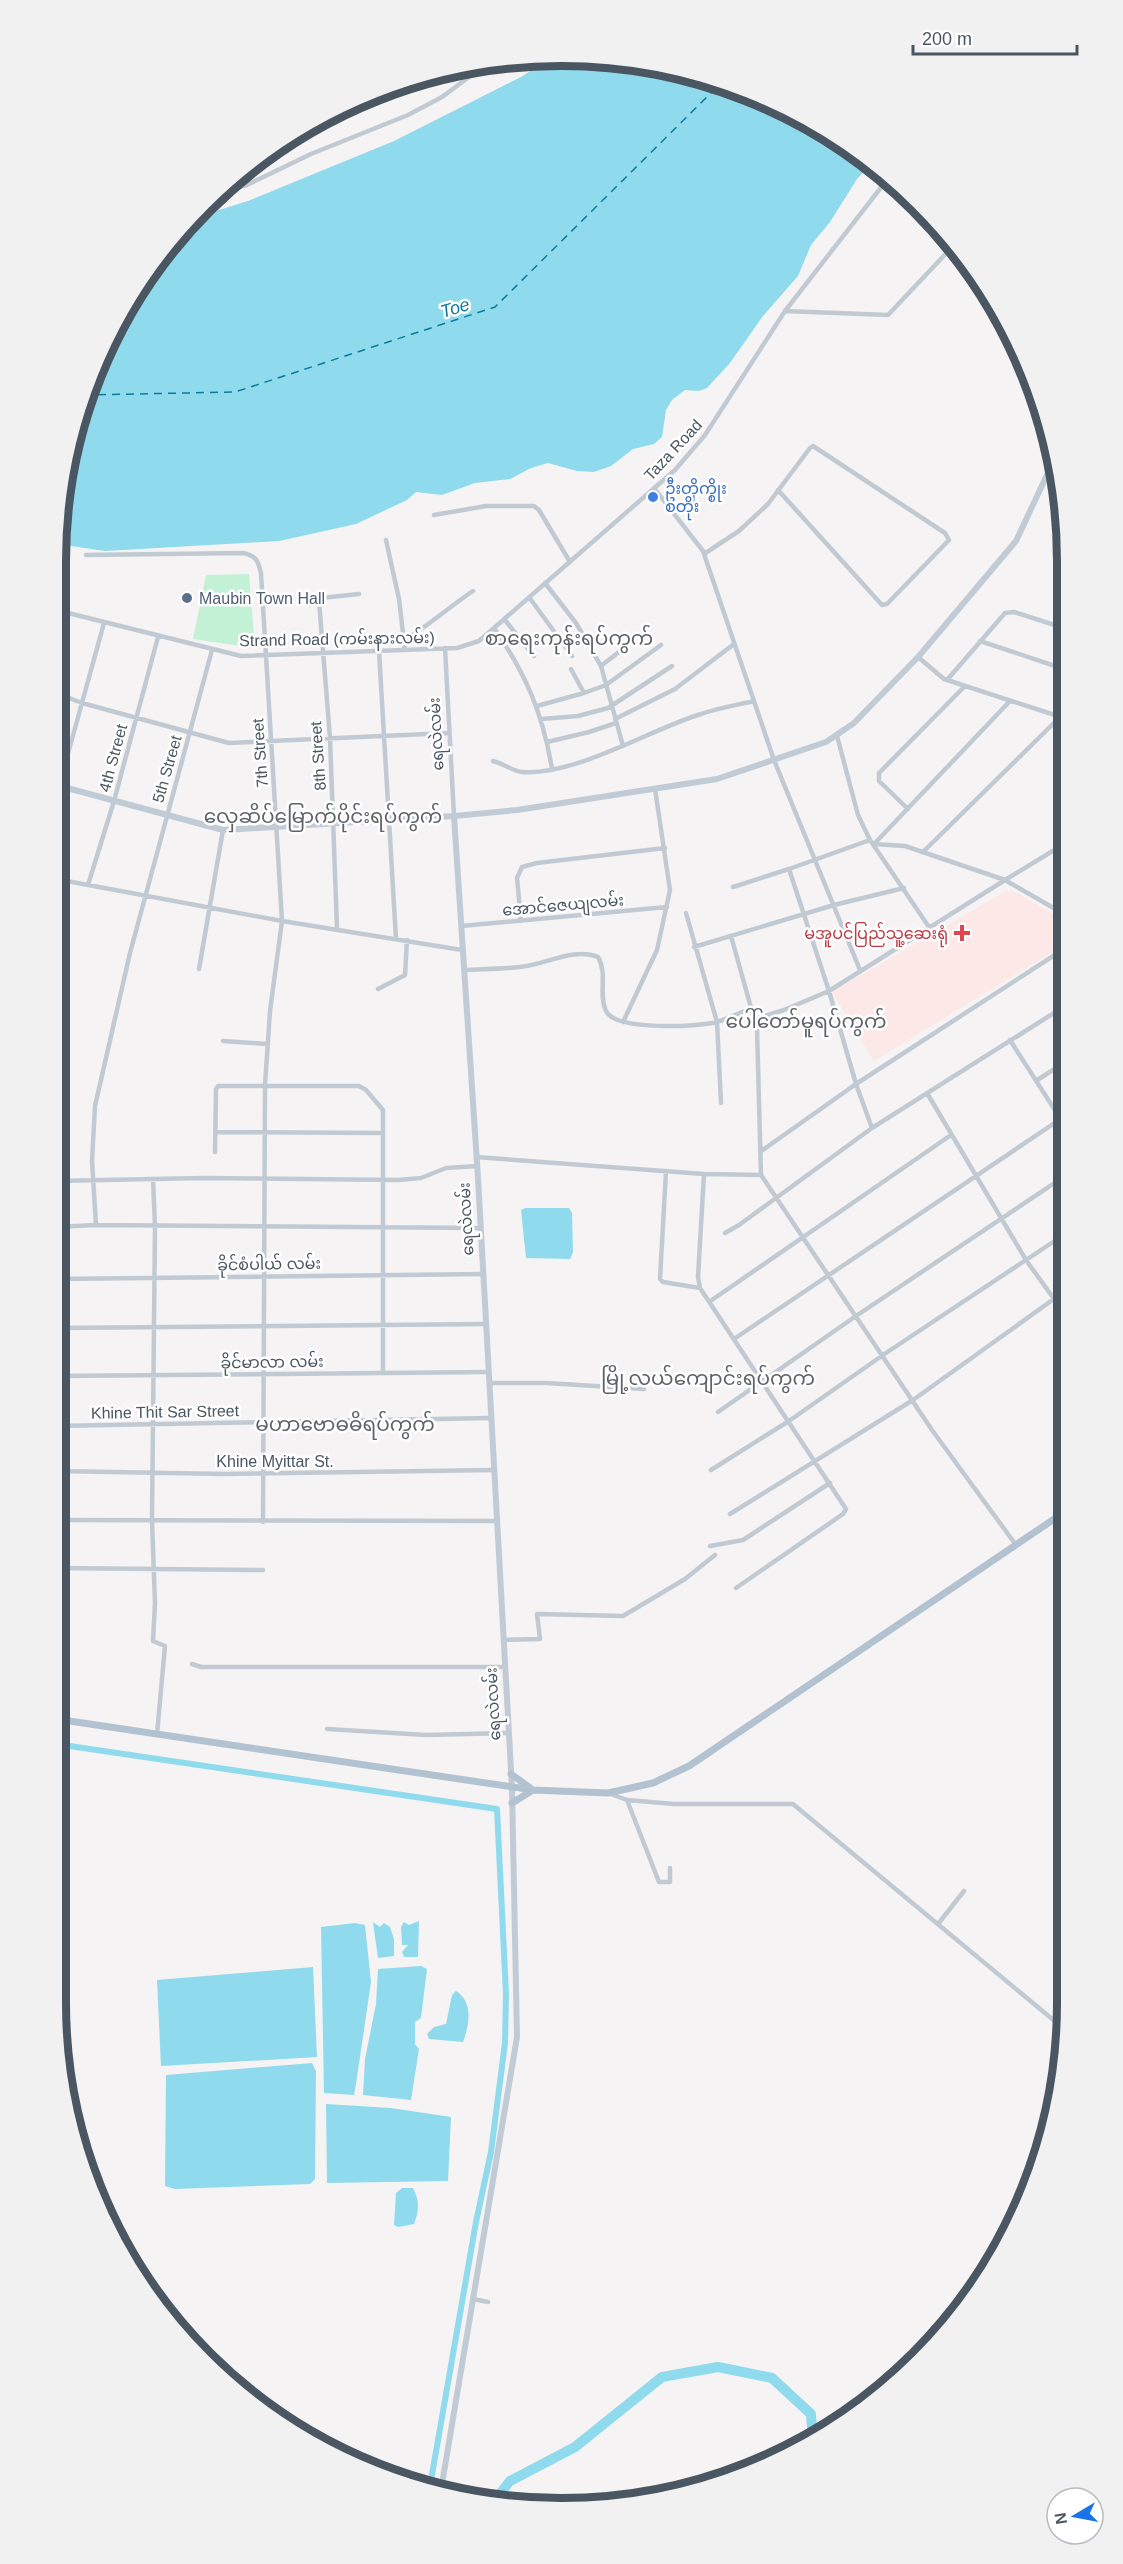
<svg xmlns="http://www.w3.org/2000/svg" width="1123" height="2564" font-family="Arial,'Noto Sans Myanmar',sans-serif">
<rect width="100%" height="100%" fill="#f5f3f3"/>
<!-- medical -->
<path fill="#fce8e6" d="M1006 891 1019 894 1064 921V945L874 1061 832 992Z"/>
<!-- green -->
<path fill="#c3f1d5" d="M249 574 255 648 193 639 206 575Z"/>
<!-- water -->
<path fill="#90daee" d="M552 57 628 60 724 82 843 141 869 166 857 179 830 222 811 245 798 276 763 316 730 363 707 388 699 391 685 390 672 400 666 410 662 437 654 444 633 449 611 466 594 472 577 471 548 463 531 468 510 479 475 483 442 495 416 492 407 500 356 524 279 541 105 551 58 544 82 399 123 308 181 228 190 219 248 201 394 141 521 77Z
M525 1208H569L572 1213 573 1252 570 1259 526 1258 521 1210Z
M419 1921 418 1957H404L402 1952 408 1945H402L401 1927 404 1922 409 1925Z
M373 1922 380 1927 384 1923 390 1927 394 1939V1956L378 1958Z
M355 1923 365 1925 371 1982 356 2084 354 2095 324 2093 321 1927Z
M421 1966 427 1969 421 2018 415 2022V2044L419 2049 411 2100 363 2095 365 2059 376 2004 378 1969Z
M313 1967 317 2057 161 2066 157 1980Z
M456 1991C474 2002 469 2026 463 2042L429 2039 427 2034 434 2027 446 2024 452 1995Z
M312 2063 316 2071 315 2179 310 2184 175 2189 165 2186 166 2075Z
M326 2104 391 2108 451 2117 448 2181 327 2183Z
M402 2188H413C420 2201 419 2211 414 2224L398 2227 394 2225 396 2193Z"/>
<g fill="none" stroke-linecap="round" stroke-linejoin="round">
<!-- canal -->
<path stroke="#90daee" stroke-width="6" d="M56 1744 497 1809 506 1994 505 2043 491 2152 476 2222 430 2486"/>
<!-- river -->
<path stroke="#90daee" stroke-width="10" d="M495 2500 510 2481 575 2447 662 2377 718 2367 772 2378 811 2414 813 2441"/>
<!-- ferry -->
<path stroke="#0c7c9b" stroke-width="1.5" stroke-dasharray="8 6" stroke-linecap="butt" d="M84 395 235 392 495 307 722 82"/>
<!-- street -->
<path stroke="#c1cad2" stroke-width="4.5" d="M220 191 247 185 311 154 408 115 442 97 488 63
M785 311 888 315 954 245
M654 488 703 551 774 760 860 970
M434 515 486 506H534L539 510 570 562
M386 540 399 599 405 650
M704 554 739 531 768 504 810 448 813 446 945 533 949 540 887 604 882 605 778 490
M86 555 243 553C256 556 258 560 261 573L282 921 270 1011 265 1085 263 1522
M545 583 576 623 601 666 623 746
M529 597 572 656
M56 610 241 656 457 648 479 641 675 470 705 435 785 311 886 181
M504 619 534 656
M494 628C526 674 543 714 552 769
M404 640C428 626 449 607 473 591
M980 641 1064 669
M445 648 454 816
M379 651 396 939
M918 657 944 679 1064 718
M601 666 624 648
M571 669 584 693
M947 680 1005 613 1014 612 1064 628
M56 693 82 703 229 743 449 733
M537 706 584 693 606 685 661 645
M541 719 578 716 608 708 672 666
M615 719 675 689 734 644
M837 736 858 815 870 840 929 927
M547 742 589 732 616 723
M493 761C502 763 515 772 522 772 575 776 651 729 701 714 718 708 737 705 754 701
M56 797 104 623
M908 809 879 781V773L965 686
M870 840 789 869 829 991 856 1084 872 1128
M874 844 905 846 1005 880 1064 844
M874 844 1010 701
M923 852 1060 717
M56 879 282 921 462 950
M88 885 114 801 158 637
M733 887 789 869
M686 913 717 1022 721 1103
M521 921 517 878 522 867 537 863 665 848
M461 926 667 907
M337 928 330 738 319 601 321 598 359 594
M731 936 757 1029 761 1175 932 1430 1016 1545
M694 947 834 905 904 888
M199 969 223 830
M464 970C483 969 502 969 520 967 545 965 574 947 598 957 608 974 598 994 606 1011 615 1031 698 1027 717 1022 729 1018 740 1013 752 1008
M378 989 405 975 407 940
M755 1019 784 1010 829 991 1005 880 1064 914
M623 1022 657 950 670 890 655 789
M1010 1040 1065 1126
M223 1041 267 1044
M1036 1081 1065 1062
M927 1093 1026 1260 1054 1299 1065 1311
M216 1132 383 1133
M215 1152 216 1089 218 1086H359L366 1090 383 1110V1373
M760 1152 856 1084 1064 949
M476 1157 704 1174 761 1175
M666 1171 660 1279 663 1282 700 1288
M704 1174 698 1277 700 1288 846 1509 843 1514 736 1588
M153 1179 155 1226 152 1521 155 1603 153 1641 165 1646 157 1734
M56 1181 202 1178 398 1180 421 1178 446 1168 477 1166
M96 1225 92 1161 95 1106 130 953 212 650
M56 1227 96 1225 480 1228
M725 1233 739 1225 872 1128 1065 1006
M56 1279 483 1274
M709 1302 951 1135
M56 1328 486 1324
M734 1339 1065 1116
M56 1376 488 1372
M489 1383H546L644 1389
M718 1412 856 1316 1065 1176
M56 1426 491 1418
M711 1470 789 1421 883 1355 1065 1234
M56 1471 225 1474 494 1470
M730 1514 913 1400 1065 1291
M56 1520 496 1521
M710 1546 743 1540 830 1483
M56 1568 263 1570
M503 1640 540 1639 537 1614 623 1616 685 1579 715 1555
M192 1664 201 1667H504
M327 1729 426 1735 508 1733
M608 1793 627 1800 674 1804H793L1063 2028
M627 1800 659 1882H670V1868
M938 1924 964 1891
M473 2299 488 2302"/>
<!-- secondary -->
<path stroke="#c1cbd6" stroke-width="6" d="M56 785 223 830 454 816 517 810 717 779 826 742 854 723 919 656 1016 541 1054 460
M441 2490 517 2037 512 1788 478 1178 454 816"/>
<!-- primary -->
<path stroke="#b3c2d1" stroke-width="7" d="M56 1719 533 1790 608 1793 653 1783 689 1766 1066 1511
M511 1774 533 1790 512 1803"/>
</g>
<!-- markers -->
<circle fill="#3f7fe0" stroke="#fff" stroke-width="2" cx="653" cy="497" r="6"/>
<circle fill="#5c6f8a" stroke="#fff" stroke-width="2" cx="187" cy="598" r="6"/>
<path fill="#e0444e" stroke="#fff" stroke-width="2" d="M959 924h6v6h6v6h-6v6h-6v-6h-6v-6h6z"/>
<g text-anchor="middle" dominant-baseline="central" stroke-width="5" stroke-linejoin="round" paint-order="stroke">
<!-- street labels -->
<g font-size="16" fill="#4a5661" stroke="#fff">
<text transform="translate(673 450) rotate(-47)">Taza Road</text>
<text transform="translate(337 639) rotate(-1)">Strand Road (ကမ်းနားလမ်း)</text>
<text transform="translate(436 734) rotate(-93)">ရေလဲလမ်း</text>
<text transform="translate(260 753) rotate(-94)">7th Street</text>
<text transform="translate(318 756) rotate(-94)">8th Street</text>
<text transform="translate(113 758) rotate(-75)">4th Street</text>
<text transform="translate(167 769) rotate(-74)">5th Street</text>
<text transform="translate(563 905) rotate(-5)">အောင်ဇေယျလမ်း</text>
<text transform="translate(466 1219) rotate(-93)">ရေလဲလမ်း</text>
<text transform="translate(269 1264) rotate(-1)">ခိုင်စံပါယ် လမ်း</text>
<text transform="translate(272 1362) rotate(-1)">ခိုင်မာလာ လမ်း</text>
<text transform="translate(165 1412) rotate(-1)">Khine Thit Sar Street</text>
<text x="275" y="1461">Khine Myittar St.</text>
<text transform="translate(493 1704) rotate(-93)">ရေလဲလမ်း</text>
</g>
<!-- shop labels -->
<g font-size="16" fill="#366cbe" stroke="#fff" text-anchor="start">
<text x="665" y="488">ဦးတိုက္စိုး<tspan x="665" dy="18">စတိုး</tspan></text>
</g>
<!-- service labels -->
<g font-size="16" fill="#4e5e75" stroke="#fff" text-anchor="start">
<text x="199" y="598">Maubin Town Hall</text>
</g>
<!-- health labels -->
<g font-size="16" fill="#be3a42" stroke="#fff" text-anchor="end">
<text x="948" y="933">မအူပင်ပြည်သူ့ဆေးရုံ</text>
</g>
<!-- water labels -->
<g font-size="18" font-style="italic" fill="#0c7c9b" stroke="#fff">
<text transform="translate(455 308) rotate(-17)">Toe</text>
</g>
<!-- quarter labels -->
<g font-size="20" fill="#5f6368" stroke="#fff">
<text x="569" y="638">စာရေးကုန်းရပ်ကွက်</text>
<text x="323" y="816">လှေဆိပ်မြောက်ပိုင်းရပ်ကွက်</text>
<text x="806" y="1021">ပေါ်တော်မူရပ်ကွက်</text>
<text x="708" y="1378">မြို့လယ်ကျောင်းရပ်ကွက်</text>
<text x="345" y="1424">မဟာဗောဓဓိရပ်ကွက်</text>
</g>
</g>
<!-- crop -->
<path d="M0 0H1123V2564H0ZM561 66H562A495 495 0 0 1 1057 561V2003A495 495 0 0 1 562 2498H561A495 495 0 0 1 66 2003V561A495 495 0 0 1 561 66Z" fill="#f1f1f2" fill-rule="evenodd"/>
<path fill="none" stroke="#4a5661" stroke-width="8" d="M561 66H562A495 495 0 0 1 1057 561V2003A495 495 0 0 1 562 2498H561A495 495 0 0 1 66 2003V561A495 495 0 0 1 561 66Z"/>
<!-- north arrow -->
<g transform="translate(1075 2516) rotate(260)"><circle r="28" fill="#ffffff" stroke="#b7bbc0" stroke-width="1.5"/>
<path d="M0-4.5L10 22L0 15L-10 22Z" fill="#1a73e8"/>
<text y="-9" font-size="16" font-weight="bold" text-anchor="middle" fill="#4a5661">N</text>
</g>
<!-- scale -->
<path d="M913 45v9h164v-9" fill="none" stroke="#4a5661" stroke-width="3"/>
<text x="922" y="45" font-size="18" fill="#4a5661" stroke="#ffffff" stroke-width="4.5" paint-order="stroke">200 m</text>
</svg>
